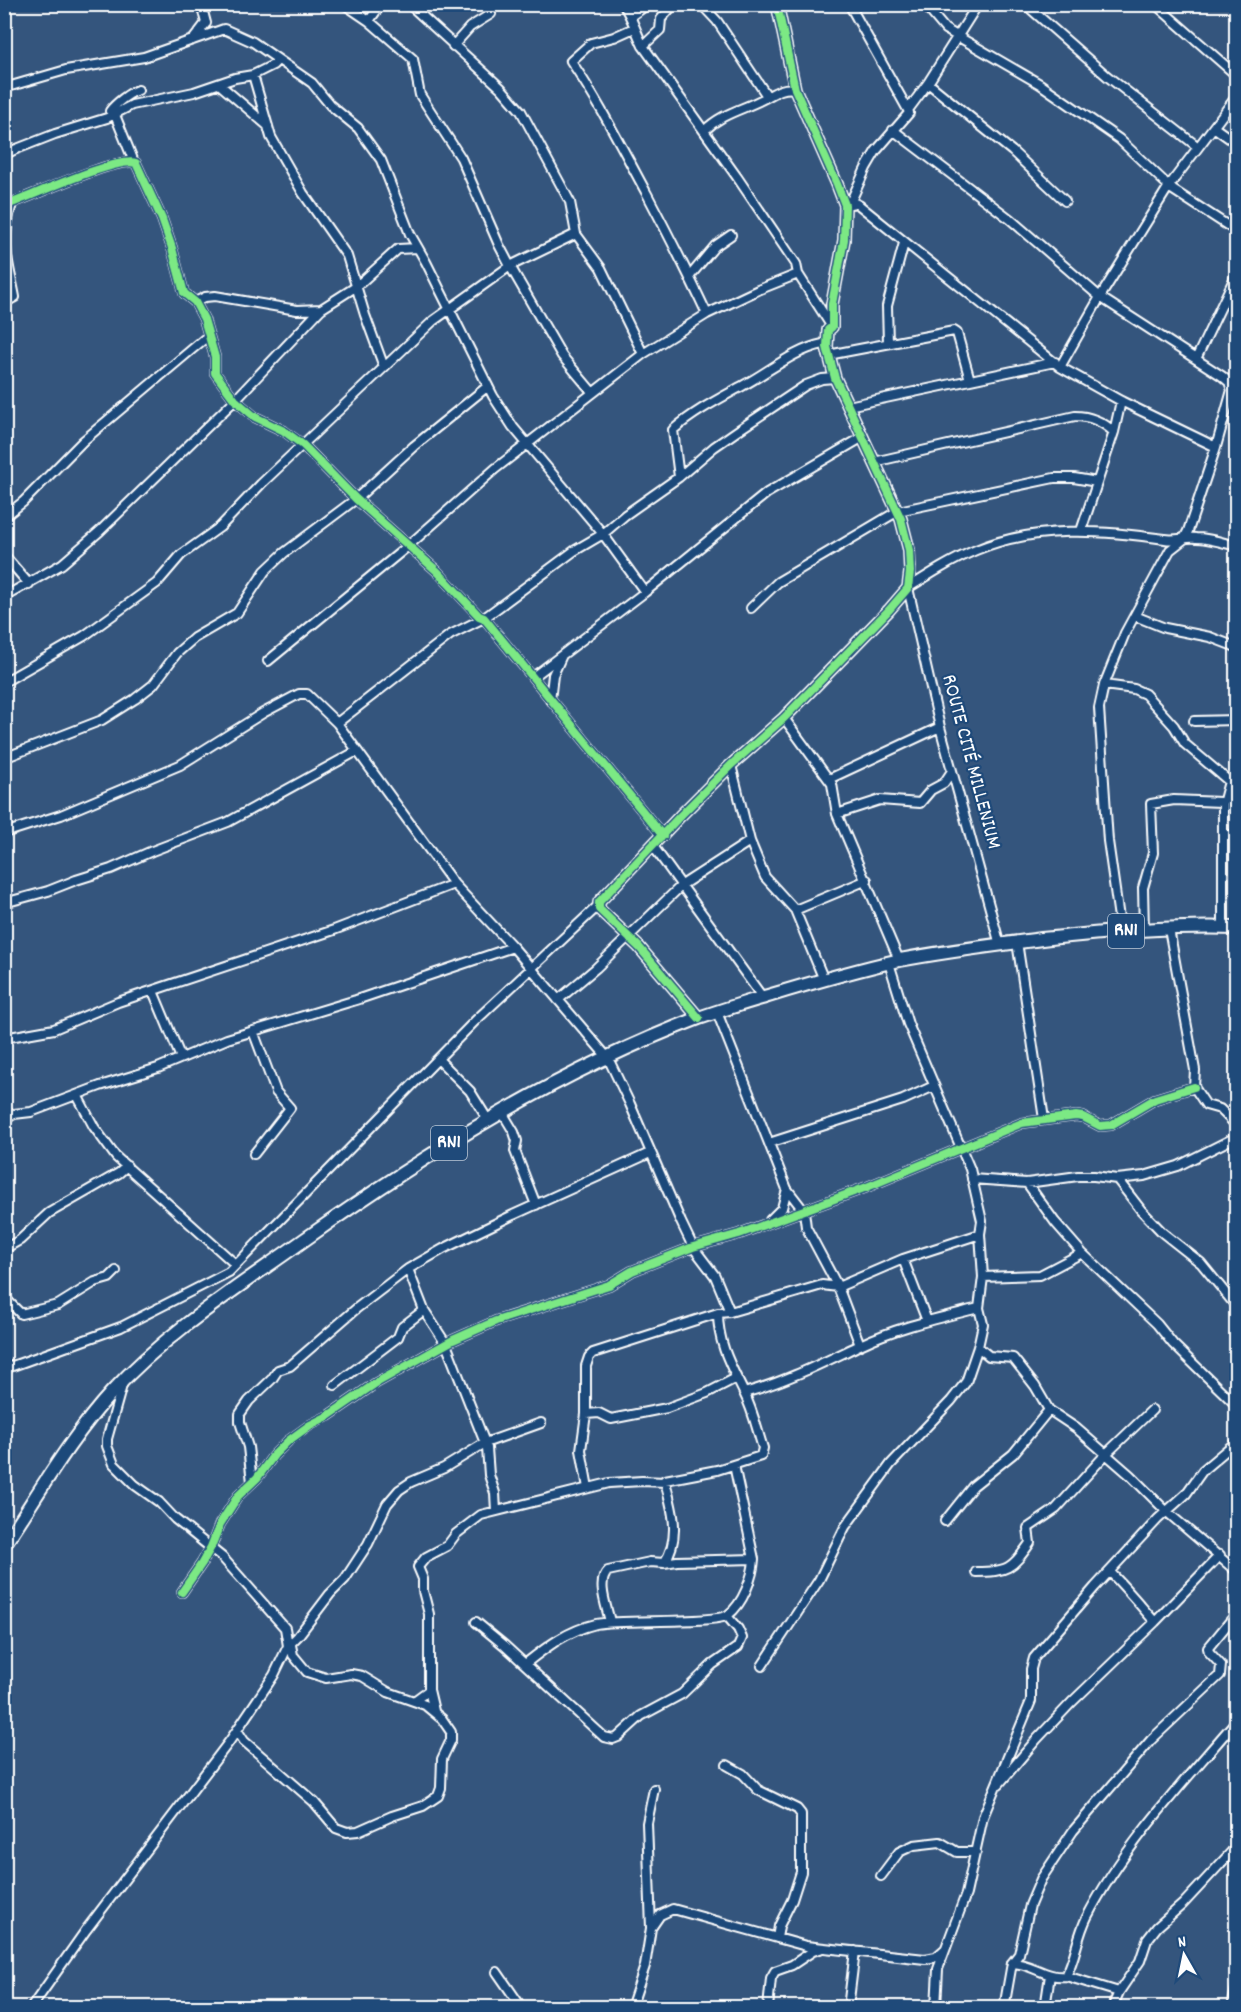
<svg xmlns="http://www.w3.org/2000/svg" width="1241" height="2012" font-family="Dekko,sans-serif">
<rect width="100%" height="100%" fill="#34557d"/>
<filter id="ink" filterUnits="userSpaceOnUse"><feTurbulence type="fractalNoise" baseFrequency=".0167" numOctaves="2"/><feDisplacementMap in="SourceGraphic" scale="12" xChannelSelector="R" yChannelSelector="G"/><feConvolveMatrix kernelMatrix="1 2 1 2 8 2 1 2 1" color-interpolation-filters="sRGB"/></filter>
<g filter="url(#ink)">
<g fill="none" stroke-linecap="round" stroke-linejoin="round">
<!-- minor casing -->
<g stroke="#fff" stroke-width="12">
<path id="minor" d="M201 4 206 23
M344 4 369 21 413 59 420 95 461 158 499 245 510 266 562 356 593 393
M409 4 501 88 521 111 570 202 576 234 601 268 643 354
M623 4C632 17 636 32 643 46L737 177 796 264 798 274 832 327
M701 4 717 21 767 96
M849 4 908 110
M924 4 945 29 1040 84 1119 139 1173 190 1236 231
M1025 4 1107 76 1198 147
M1155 4 1236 75
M631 16 648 4
M369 21 381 4
M634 28 614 37 591 43 571 61C600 104 622 148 647 194 668 234 688 273 707 314
M193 40 206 23
M453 46 470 27 491 14
M643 46 660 30 661 19 674 4
M253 75 271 137 303 193 347 256 365 315 384 367
M928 83 1012 151 1065 201
M219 84 268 126
M4 88 66 70 144 57 224 29 253 42 312 83 330 105 358 128 381 160 410 234 426 262 493 396 513 427 603 534 645 592
M1215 128 1236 143
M893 130 1010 219 1100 297 1222 376 1229 382 1232 390 1216 447 1188 531 1184 539 1170 550 1125 633 1104 685 1099 708 1108 841 1121 932
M704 131C722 113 742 110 763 99 775 93 781 87 795 89
M4 155 14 150 55 134 107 118 132 105 194 92 235 78 253 75 273 65 278 60
M134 162 115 115 110 111C115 104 130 92 138 90
M850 203 866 168 876 151 909 113 908 110 928 83 978 4
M845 205 855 203 859 205 1060 367 1121 401 1216 447
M4 206C28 198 117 156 136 163L162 219 172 248 184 293 195 302 204 319 215 357V373L235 400 255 417 284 431 303 445 356 499 437 571 479 616 484 618 663 836
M690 276 715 246 731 235
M195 302 205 297 215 296 297 310 321 309
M4 303 15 297C8 260 0 243 12 204
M888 343 887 306 904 243
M828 355 954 331 957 333 970 380
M1196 359 1236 275
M1060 367 1100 297 1169 186 1236 97
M848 406 1055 362
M874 462 1075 416C1090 416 1103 422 1114 432
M679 477 673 430C695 411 719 399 744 385 770 371 794 350 823 344L827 347
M4 517 23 502 83 441 209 335
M1081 531 1114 432 1121 401
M4 555 29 584
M4 597 62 564 100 531 235 400 321 309 357 286 398 249 418 248
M751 608 778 582 898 511 1054 478H1074L1097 482
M1135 616 1165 628 1210 637 1236 647
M268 661 408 546 495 469 643 354 707 314 758 290 798 274
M533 677 645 592 767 493 863 437
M4 682 84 636 157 583 181 555 220 527 261 484 433 321 510 266 576 234
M1104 685 1134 689 1145 694 1174 726 1185 744 1231 783
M550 700 553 675 562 655
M784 718 832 784 837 814 899 960
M1194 721 1236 720
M337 723 450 635 484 618 574 551 603 534 625 515 679 477 714 447 740 429 806 385 822 379 835 378
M4 758 102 720 135 699 153 685 177 653 185 646 194 638 237 613 265 571 284 553 356 499 414 446 488 386
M731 765 750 841 765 877 795 910 824 980
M829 779 940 727
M1223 801V927
M837 814 880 800 920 803 931 790 944 783 952 771
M4 833 61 815 180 765 263 713 299 694H307L337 723 454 884 513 947 608 1058 630 1104 681 1222 693 1247 715 1276 730 1312
M1223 835H1236
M653 846 763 998
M4 903 48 891 76 880 111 869 152 851 228 822 357 751
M795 910 867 880
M1169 929 1195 1070 1194 1087 1206 1105 1220 1109 1236 1125
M1144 930 1143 888 1153 853 1151 804 1174 800 1221 802 1224 800 1228 785 1236 783
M1017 942 1044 1119
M1000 945 940 727 908 588C930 574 952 560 976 550 1036 525 1102 530 1165 539 1175 541 1186 537 1196 538 1210 538 1224 543 1236 546
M153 991 181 1058
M558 1000 596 968 682 885 750 841
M717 1012 787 1189 804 1211 806 1227 838 1287 860 1345
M253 1031 276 1092 290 1108 254 1154
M4 1038 54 1029 118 1002 334 930 454 884
M438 1059 470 1091 488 1120
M77 1095 94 1127 116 1157 235 1264
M502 1112 514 1132 517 1141 515 1151 536 1205
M4 1120 14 1114 31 1112 100 1086 158 1068 227 1039 356 1000 513 947
M769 1143 903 1100 934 1086
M972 1179 1027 1183 1078 1176H1094L1117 1179 1144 1176 1178 1166 1236 1137
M1117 1179 1141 1210 1163 1233 1201 1263 1236 1306
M1027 1183 1055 1222 1082 1253 1157 1324 1173 1344 1236 1405
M770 1220 782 1208 787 1189
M4 1249 20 1240 49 1213 119 1173 127 1166
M903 1259 927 1321
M408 1269 424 1310 446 1344 487 1448 489 1475 495 1493 496 1511
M983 1277 1040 1275 1082 1253
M4 1297 21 1314 58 1305 95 1282 109 1278 116 1271
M978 1347 989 1356 1013 1358 1035 1386 1049 1410 1076 1428 1130 1475 1167 1512 1236 1571
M4 1369 121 1327 229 1272 475 1021 599 905
M335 1385 398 1337 402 1327 424 1310
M744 1393C785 1382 822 1363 860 1345 897 1327 939 1318 979 1308
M586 1414 599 1413 611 1419 667 1408 707 1393 736 1378
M252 1482 248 1447 240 1422V1414L249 1401 272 1379 278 1370 290 1366 357 1308 408 1269 443 1249 513 1215 650 1153
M588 1488 581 1450 586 1414V1366L589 1357 593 1353 718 1313 730 1312 822 1285 838 1287 903 1259 980 1234
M945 1521 973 1486 1013 1454 1049 1410
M664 1563C681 1538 673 1510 665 1482
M976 1572C1007 1572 1012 1569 1030 1543L1028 1528 1056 1509 1106 1454 1152 1410
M182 1592 202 1563 211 1547 220 1524 238 1496 257 1478 274 1455 288 1441 310 1425 328 1416 376 1383 453 1340 496 1321 609 1285 632 1271 693 1247 739 1234 867 1187 1022 1123 1076 1116 1083 1117 1100 1126 1111 1125 1155 1099 1194 1087
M476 1622 504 1645 604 1737 613 1739 618 1737 641 1716 682 1694 712 1665 738 1647 742 1638 738 1629 727 1616
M610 1622C607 1607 596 1582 608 1571L650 1562 664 1563 677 1561 754 1559
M1155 1622 1220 1555
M288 1646 298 1636 330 1594 345 1579 368 1544 387 1504 399 1490 411 1482 444 1468 485 1443 541 1423
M525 1664C548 1646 567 1631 596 1624 620 1619 716 1624 728 1615 743 1604 753 1577 754 1559L734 1465
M762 1666 819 1580 845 1527 891 1464 951 1401 966 1382 978 1347 983 1324 979 1308 983 1277 980 1234 982 1221 970 1169 908 1024 889 963
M414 1701 429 1690
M434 1711 429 1690V1614L423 1591V1579L418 1567 426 1557 447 1546 456 1534 481 1515 609 1483 642 1481 665 1482V1480L717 1470 761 1456 763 1448C757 1430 753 1410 744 1393 731 1366 718 1344 718 1313
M237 1730 244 1741 314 1802 336 1828 347 1832 358 1831 392 1816 423 1806 438 1796 441 1788 442 1759 451 1740V1732L442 1719 425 1705 388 1692 362 1676 351 1674 326 1678 307 1672 293 1655 291 1645
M727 1765 743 1774 758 1790 797 1809 801 1814V1872L792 1900 779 1926 777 1938
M999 1784 1037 1739 1072 1702 1155 1622C1140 1605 1126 1588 1110 1572
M881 1876 899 1852 914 1845 940 1842 957 1852H976
M651 1928 647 1823 654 1789
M1012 1963 1019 1954 1030 1905 1041 1879 1073 1831 1151 1740 1220 1675 1221 1665 1209 1652 1208 1648 1236 1614
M497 1972 522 2008
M1066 1976 1119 1992
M31 2008 86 1930 229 1742 274 1675 288 1646 285 1628 222 1557 175 1519 159 1502 135 1485 114 1464 107 1446V1439L123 1382
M631 2008 645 1966 651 1928 660 1915 673 1909 806 1946 925 1959 936 1957 944 1950
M768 2008 771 1978 775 1971 792 1965 813 1951 820 1949
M848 2008 855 1951
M936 2008 938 1969 966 1894 983 1817 1031 1701V1669L1034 1658 1095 1587 1158 1519 1186 1494 1203 1470 1236 1442
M1004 2008 1012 1963C1031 1963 1047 1979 1066 1976 1076 1956 1077 1937 1087 1917 1125 1844 1183 1783 1236 1721
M1045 2008 1050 1975
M1112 2008 1119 1992 1140 1961 1147 1940 1157 1927 1183 1904 1236 1847
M1232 2008 1236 1988"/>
</g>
<!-- tertiary casing -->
<g stroke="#fff" stroke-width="14">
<path id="tertiary" d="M699 1018 639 947 599 909V902L680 816 731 765 784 718 889 610 908 588 910 572 909 550 901 519 835 378 827 347 828 330 832 327V304L844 240 845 205 837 184 795 89 777 4"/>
</g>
<!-- trunk casing -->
<g stroke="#fff" stroke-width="16">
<path id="trunk" d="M4 1545C39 1493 70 1438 112 1392 168 1331 237 1288 304 1240 427 1153 557 1072 699 1018 721 1010 745 1003 768 996 811 983 855 970 900 960 947 951 995 945 1042 939 1106 932 1172 926 1236 928"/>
</g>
<!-- minor -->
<use href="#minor" stroke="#1f4a7a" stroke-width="8"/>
<!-- tertiary -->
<use href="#tertiary" stroke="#1f4a7a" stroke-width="9"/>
<!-- trunk -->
<use href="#trunk" stroke="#1f4a7a" stroke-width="12"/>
<!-- cycleway casing -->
<g stroke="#1f4a7a" stroke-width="11">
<path id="cycleway" d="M4 206C28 198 117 156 136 163L162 219 172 248 184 293 195 302 204 319 215 357V373L235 400 255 417 284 431 303 445 356 499 437 571 479 616 484 618 663 836
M699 1018 639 947 599 909V902L680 816 731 765 784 718 889 610 908 588 910 572 909 550 901 519 835 378 827 347 828 330 832 327V304L844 240 845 205 837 184 795 89 777 4
M182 1592 202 1563 211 1547 220 1524 238 1496 257 1478 274 1455 288 1441 310 1425 328 1416 376 1383 453 1340 496 1321 609 1285 632 1271 693 1247 739 1234 867 1187 1022 1123 1076 1116 1083 1117 1100 1126 1111 1125 1155 1099 1194 1087"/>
</g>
<!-- cycleway -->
<use href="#cycleway" stroke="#7ce984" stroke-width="8"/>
</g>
</g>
<g text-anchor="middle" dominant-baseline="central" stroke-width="4.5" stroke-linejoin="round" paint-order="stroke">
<!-- shield labels -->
<g fill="#1f4a7a" stroke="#bcc9d7" stroke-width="1.5">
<rect x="1108" y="914" width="36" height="34" rx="4.5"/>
<rect x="431" y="1126" width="36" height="34" rx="4.5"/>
</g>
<g font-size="20" font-weight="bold" fill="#fff">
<text x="1126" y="931">RN1</text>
<text x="449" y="1143">RN1</text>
</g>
<!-- street labels -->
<g font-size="21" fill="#fff" stroke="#1f4a7a">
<text transform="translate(970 762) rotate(75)">ROUTE CITÉ MILLENIUM</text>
</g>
</g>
<!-- margin -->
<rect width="1241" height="2012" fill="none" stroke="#1f4a7a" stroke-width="24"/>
<rect x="12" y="12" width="1217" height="1988" fill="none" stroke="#fff" stroke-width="2" filter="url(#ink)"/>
<!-- north arrow -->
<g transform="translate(1184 1955) rotate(351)" stroke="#1f4a7a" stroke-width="4.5" paint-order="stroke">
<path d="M0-4.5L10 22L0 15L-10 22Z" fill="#ffffff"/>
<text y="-9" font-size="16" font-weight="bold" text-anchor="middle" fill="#ffffff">N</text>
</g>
</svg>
